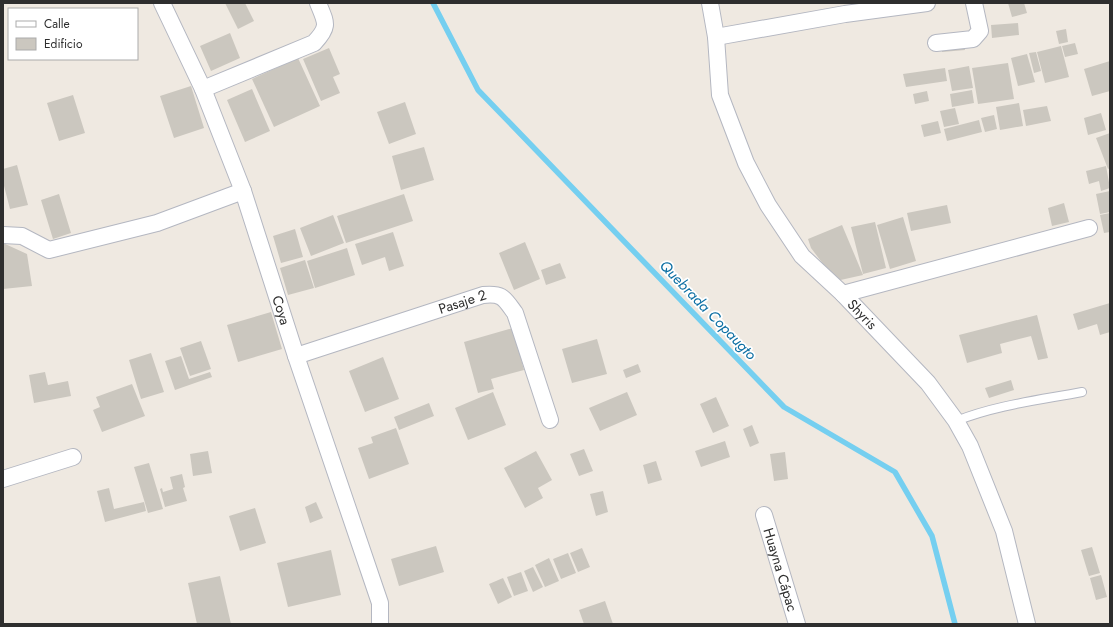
<svg xmlns="http://www.w3.org/2000/svg" width="1113" height="627" font-family="Jost,sans-serif">
<rect width="100%" height="100%" fill="#efe9e1"/>
<g fill="none" stroke-linecap="round" stroke-linejoin="round">
<!-- stream -->
<path stroke="#75cff0" stroke-width="5.5" d="M433 3 478 90 784 407 895 472 932 536 955 624"/>
</g>
<!-- building -->
<path fill="#cbc7bf" d="M225 3H245L254 21 238 29Z
M1008 3H1024L1027 13 1012 17Z
M1018 23 1019 35 992 38 991 25Z
M1066 29 1068 42 1059 44 1056 31Z
M230 33 240 58 211 71 200 46Z
M1075 43 1078 54 1065 57 1062 46Z
M964 44 965 50 942 52V46Z
M1061 46 1069 77 1045 83 1037 52Z
M329 48 340 74 333 77 340 93 321 101 303 59Z
M1036 52 1041 71 1034 73 1029 53Z
M1027 54 1035 82 1018 86 1011 58Z
M298 58 320 106 274 127 252 79Z
M1110 61V91L1092 96 1084 69Z
M1008 63 1014 99 978 104 972 68Z
M969 66 973 88 952 91 948 70Z
M945 68 947 81 906 87 903 74Z
M191 86 204 128 174 138 160 96Z
M252 89 270 131 245 142 227 100Z
M972 90 974 103 952 107 950 94Z
M927 91 929 101 915 104 913 94Z
M73 95 85 133 59 141 47 103Z
M405 102 416 134 389 144 377 112Z
M1019 103 1023 126 1000 130 996 107Z
M1047 106 1051 121 1026 126 1023 110Z
M955 108 959 124 944 127 940 111Z
M1101 113 1106 130 1088 135 1084 118Z
M994 115 997 129 985 132 981 118Z
M979 120 982 132 947 141 944 129Z
M938 121 941 133 924 137 921 125Z
M1110 133V168L1108 169 1096 138Z
M424 147 434 180 401 190 392 156Z
M17 165 28 205 10 209 3 182V169Z
M1106 166 1110 188 1101 191 1099 181 1089 184 1086 171Z
M1110 191V212L1100 214 1096 194Z
M59 194 71 233 53 239 41 200Z
M404 194 413 221 346 243 337 216Z
M1064 203 1069 222 1052 226 1048 208Z
M947 205 951 223 911 231 907 213Z
M1110 213V232L1104 233 1100 215Z
M333 215 344 243 311 256 300 228Z
M903 217 916 261 890 269 877 225Z
M875 222 886 268 863 274 851 227Z
M842 225 863 275 836 281 811 248 808 239Z
M295 229 303 257 281 263 273 236Z
M393 232 404 266 389 271 385 257 362 265 355 244Z
M525 242 540 279 514 290 499 253Z
M3 243 27 254 32 286 3 289Z
M347 248 355 275 315 288 307 261Z
M305 260 314 288 288 295 280 268Z
M560 263 566 278 546 285 541 270Z
M1110 303V332L1100 335 1097 324 1078 330 1073 314Z
M271 312 282 349 238 362 227 325Z
M1037 315 1048 358 1038 360 1031 336 1000 344 1002 353 967 363 959 335Z
M513 328 524 370 491 379 494 389 478 393 464 342Z
M597 339 607 374 572 383 562 349Z
M201 341 211 369 190 376 180 348Z
M151 353 164 392 141 399 129 360Z
M181 356 189 379 210 372 212 377 175 390 165 361Z
M383 357 399 399 365 412 349 371Z
M638 364 641 372 626 378 623 370Z
M45 372 48 385 68 381 71 396 34 403 29 375Z
M1011 380 1014 390 989 398 985 388Z
M132 384 145 416 102 432 93 410 100 407 96 397Z
M493 392 506 425 468 440 455 408Z
M627 392 637 415 600 431 589 408Z
M716 397 729 426 713 433 700 404Z
M429 403 434 416 399 430 394 417Z
M752 425 759 443 750 447 743 429Z
M396 428 409 464 369 479 358 448 373 443 371 437Z
M725 441 730 457 701 467 695 451Z
M584 449 593 471 579 476 570 454Z
M208 451 212 473 193 476 190 454Z
M536 451 552 480 538 488 543 498 525 508 504 468Z
M785 452 788 479 774 481 770 454Z
M656 461 662 480 648 484 643 465Z
M149 463 163 509 148 513 134 467Z
M182 474 185 487 183 488 187 501 165 507 160 489 162 488 163 492 173 489 170 477Z
M109 488 114 509 144 502 146 511 105 522 97 491Z
M603 491 608 512 596 516 590 494Z
M316 502 323 518 310 523 305 507Z
M255 508 266 543 240 551 229 516Z
M436 546 444 572 399 586 391 559Z
M1092 547 1100 573 1089 576 1081 550Z
M582 548 590 567 578 572 570 553Z
M331 550 341 595 288 607 277 563Z
M568 553 576 573 561 579 553 559Z
M549 558 559 581 545 587 535 565Z
M533 567 543 587 533 592 524 571Z
M521 572 528 591 514 596 507 577Z
M1101 575 1107 597 1096 600 1090 578Z
M220 576 231 624H197L188 583Z
M503 578 512 597 498 604 489 584Z
M605 601 613 624H584L579 610Z"/>
<g fill="none" stroke-linecap="round" stroke-linejoin="round">
<!-- lane casing -->
<g stroke="#b4b7c1" stroke-width="10">
<path id="lane" d="M956 421C996 405 1040 400 1082 392"/>
</g>
<!-- street casing -->
<g stroke="#b4b7c1" stroke-width="18">
<g id="street">
<path id="s1" d="M162 3 203 89 243 191 296 356 380 603V624"/>
<path id="s2" d="M710 3 716 37 720 95 746 163 768 205 802 256 843 294 928 383 956 421 970 446 1004 531 1027 624"/>
<path d="M716 37 845 14 927 3"/>
<path d="M936 43 973 39 980 31 974 3"/>
<path d="M203 89 314 43C330 26 326 23 318 3"/>
<path d="M3 235 22 236 49 250 157 223 243 191"/>
<path d="M843 294 1089 228"/>
<path id="s3" d="M296 356 483 295C503 293 504 298 515 313L550 420"/>
<path d="M3 479 73 457"/>
<path id="s4" d="M764 515 797 624"/>
</g>
</g>
<!-- lane -->
<use href="#lane" stroke="#fff" stroke-width="8"/>
<!-- street -->
<use href="#street" stroke="#fff" stroke-width="16"/>
</g>
<g text-anchor="middle" dominant-baseline="central" stroke-width="3.5" stroke-linejoin="round" paint-order="stroke">
<!-- street labels -->
<g font-size="14" fill="#2e2e2e" stroke="#fff">
<text stroke="none"><textPath href="#s3" startOffset="175">Pasaje 2</textPath></text>
<text stroke="none"><textPath href="#s1" startOffset="330">Coya</textPath></text>
<text stroke="none"><textPath href="#s2" startOffset="358">Shyris</textPath></text>
<text stroke="none"><textPath href="#s4" startOffset="57">Huayna Cápac</textPath></text>
</g>
<!-- water labels -->
<g font-size="15" font-style="italic" fill="#0d6fa3" stroke="#fff">
<text transform="translate(708 310) rotate(46)">Quebrada Copaugto</text>
</g>
</g>
<!-- border -->
<rect width="1113" height="627" fill="none" stroke="#2e2e2e" stroke-width="8"/>
<!-- legend -->
<rect x="8" y="8" width="130" height="52" fill="#ffffff" stroke="#ababab"/>
<rect x="16" y="21" width="20" height="6" fill="#ffffff" stroke="#ababab"/>
<text x="44" y="28" font-size="12" fill="#2e2e2e">Calle</text>
<rect x="16" y="38" width="20" height="12" fill="#cbc7bf" stroke="#ababab"/>
<text x="44" y="48" font-size="12" fill="#2e2e2e">Edificio</text>
</svg>
